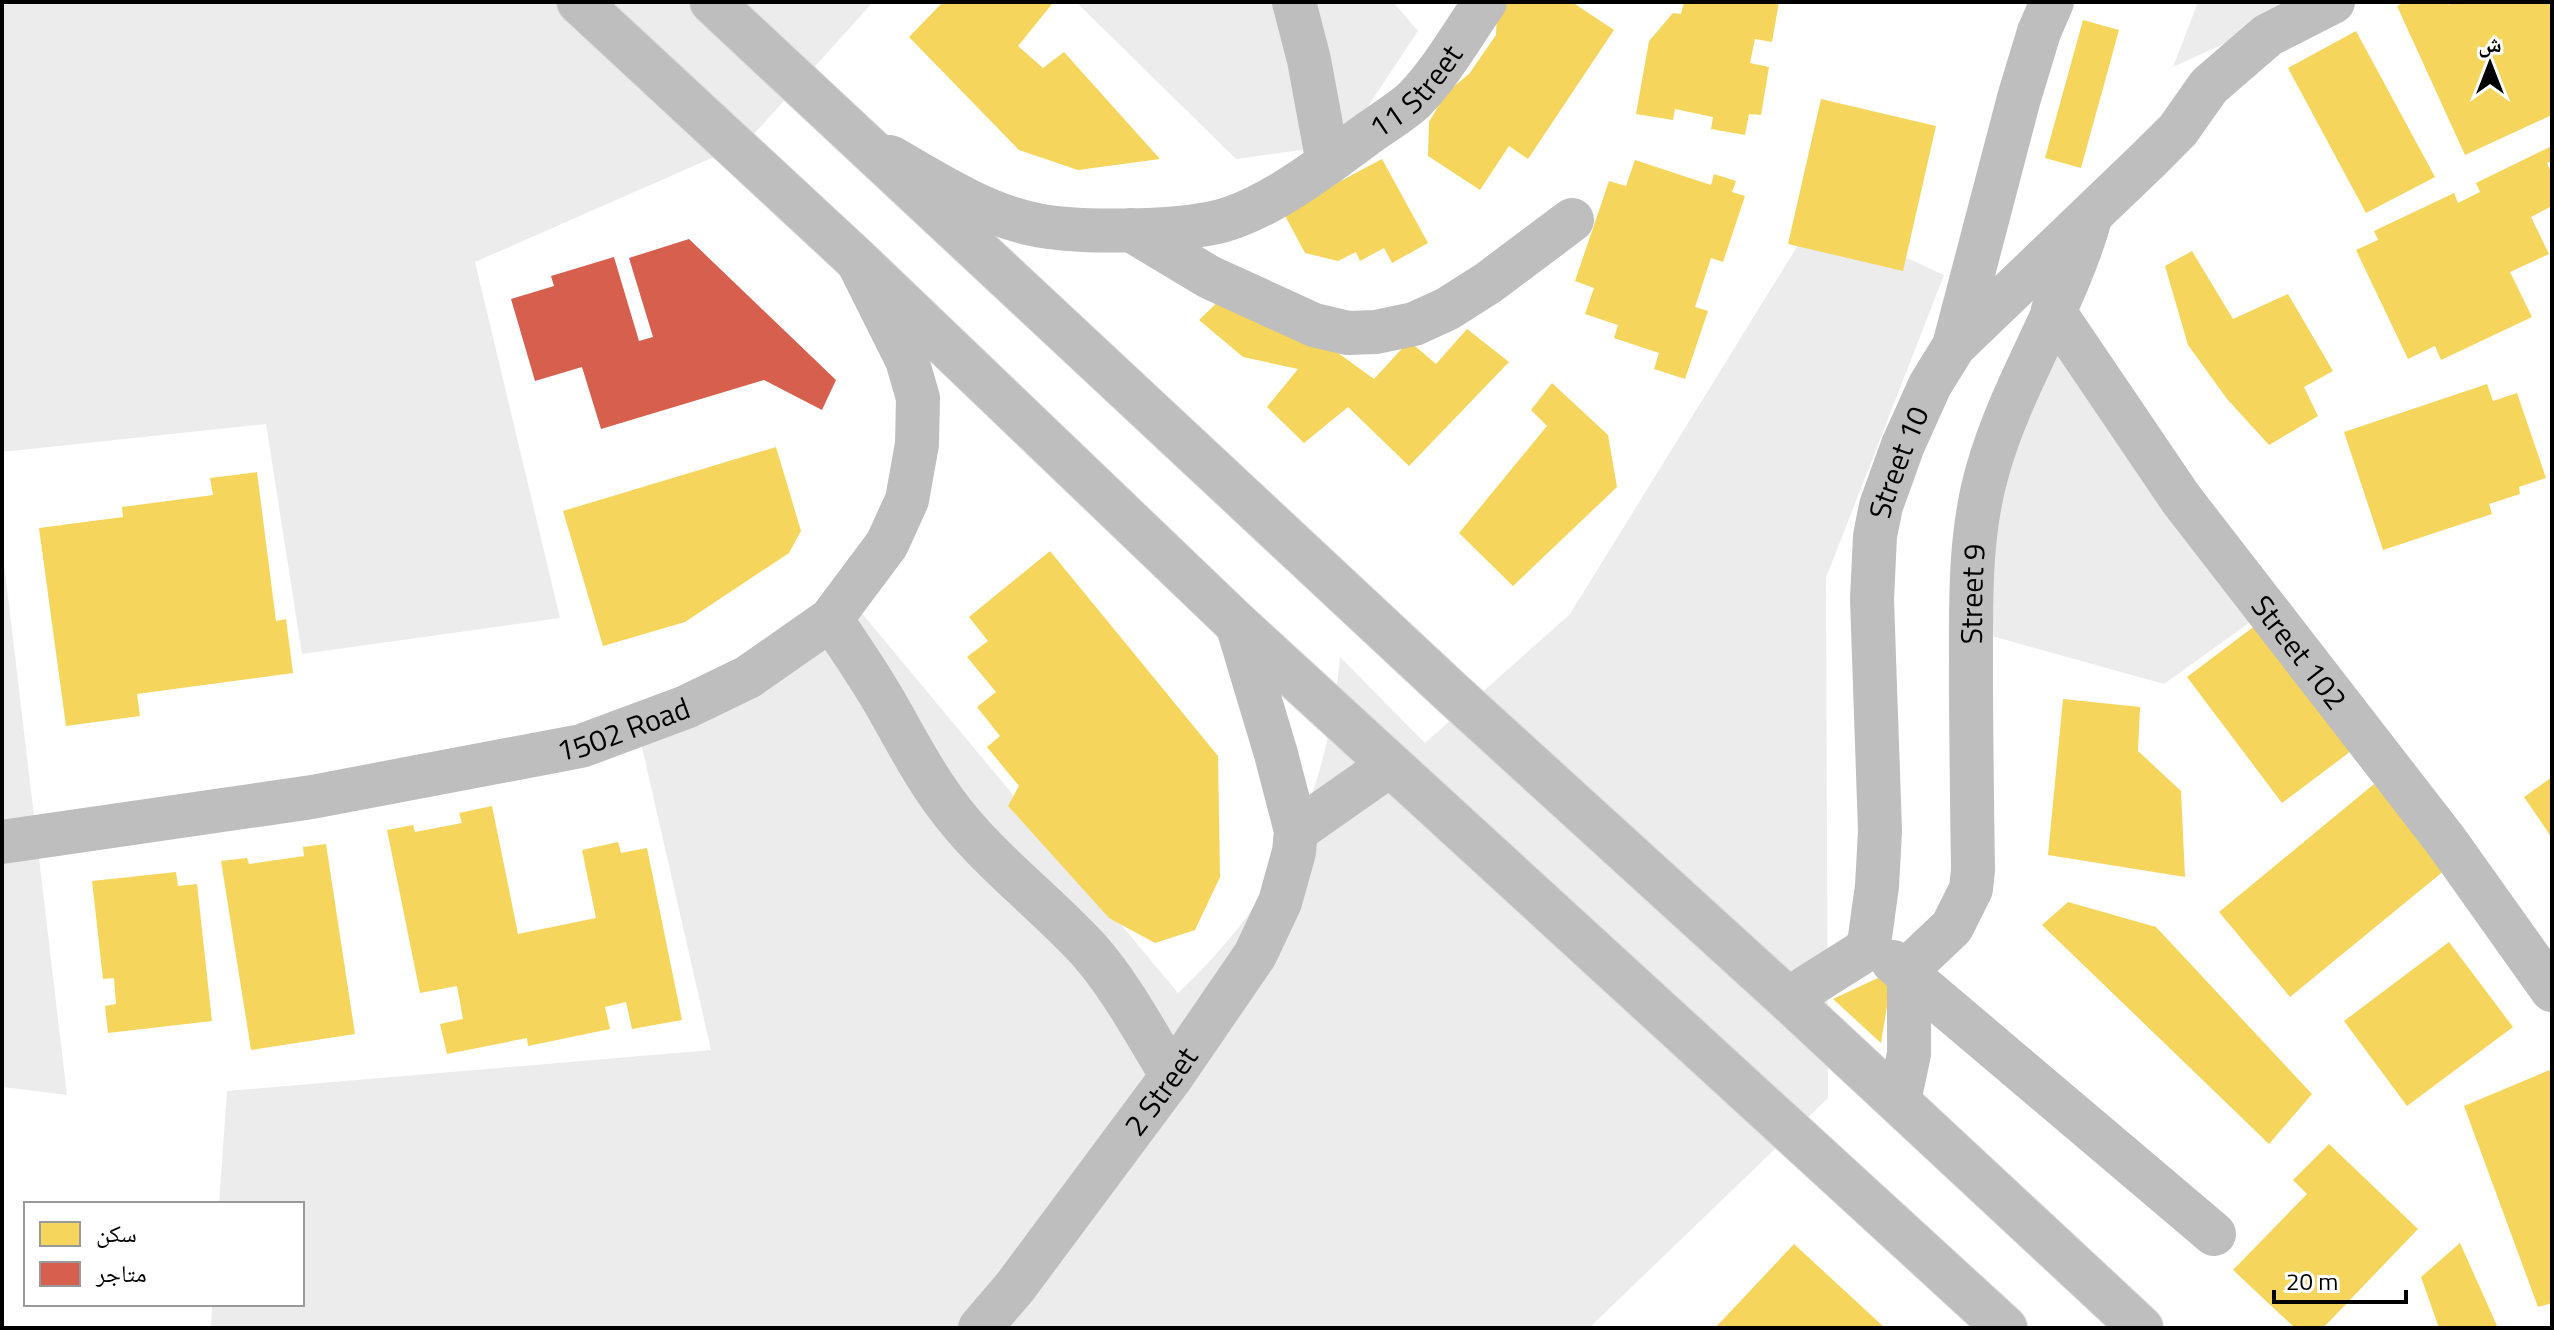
<svg xmlns="http://www.w3.org/2000/svg" width="2554" height="1330" font-family="'Titillium Web','Noto Naskh Arabic',sans-serif">
<rect width="100%" height="100%" fill="#fff"/>
<!-- green -->
<path fill="#ececec" d="M2 2H873L746 143 475 262 560 618 302 654 266 424 2 452Z
M1076 2H1393L1418 31 1359 120 1302 150 1236 159Z
M2198 2H2315L2173 67Z
M1816 216 1944 275 1826 578 1828 1098 1589 1328H211L212 1304H302V1204H219L227 1091 711 1050 636 721 855 605 1178 993C1281 896 1327 797 1340 657L1425 743 1570 614Z
M2064 324 2256 618 2164 684 1974 631 1998 499Z
M2 546 67 1095 2 1087Z"/>
<!-- homes -->
<path fill="#f6d55c" d="M943 2H1050L1052 4 1018 46 1043 68 1064 52 1160 159 1078 170 1019 150 909 37Z
M1502 2H1572L1614 30 1528 159 1509 146 1480 190 1428 156 1429 122 1446 93 1469 74 1496 35 1497 9Z
M1684 2H1779L1772 42 1755 39 1750 63 1769 67 1761 115 1749 114 1745 135 1711 129 1713 117 1675 109 1673 120 1636 114 1649 41 1673 13 1681 14Z
M2406 2H2448L2449 5 2454 2H2552V115L2465 155 2397 6Z
M2083 20 2119 30 2081 168 2045 158Z
M2356 31 2435 177 2366 213 2288 68Z
M1821 99 1936 126 1903 271 1788 244Z
M2552 146V161L2547 163 2552 174V206L2531 217 2549 254 2510 272 2532 317 2441 360 2435 346 2408 359 2356 250 2378 240 2374 231 2454 193 2458 203 2480 192 2476 183Z
M1382 159 1428 243 1392 263 1384 248 1360 261 1356 252 1338 261 1305 253 1283 212Z
M1635 160 1711 185 1714 174 1736 181 1732 192 1745 196 1723 262 1711 258 1695 307 1708 311 1685 379 1654 369 1659 353 1614 338 1618 325 1585 314 1594 288 1575 281 1609 181 1626 186Z
M2192 251 2233 319 2288 294 2333 371 2304 387 2318 416 2269 445 2227 399 2188 345 2165 266Z
M1229 291 1327 345 1374 379 1409 341 1436 364 1467 329 1509 362 1409 466 1348 407 1304 443 1267 407 1298 369 1243 357 1199 320Z
M1552 383 1608 435 1617 487 1513 586 1459 533 1547 426 1531 410Z
M2487 384 2493 401 2517 393 2546 478 2519 487 2520 494 2489 504 2492 514 2383 550 2344 432Z
M776 447 801 531 789 553 685 622 603 646 563 511Z
M257 472 276 621 286 619 293 673 137 694 140 716 66 726 39 528 123 517 122 507 213 495 210 478Z
M1050 551 1218 756 1220 877 1195 930 1155 943 1109 918 1008 806 1019 786 987 747 1000 736 977 707 996 692 967 657 988 641 969 617Z
M2264 619 2359 745 2282 803 2187 677Z
M2063 699 2140 707 2138 751 2181 791 2185 877 2048 855Z
M2552 777V838L2524 797Z
M2374 784 2445 870 2290 997 2219 912Z
M492 806 518 934 596 918 582 850 618 842 621 853 647 848 682 1020 632 1029 626 1002 605 1007 610 1029 528 1046 527 1038 447 1054 440 1024 463 1019 457 986 420 993 387 830 413 825 415 832 462 823 459 813Z
M326 844 355 1034 251 1050 221 861 247 858 249 864 304 856 303 847Z
M176 872 178 886 197 884 212 1021 108 1033 105 1006 116 1004 114 978 103 979 92 881Z
M2068 902 2156 927 2312 1094 2269 1144 2042 925Z
M2449 942 2513 1027 2407 1106 2344 1021Z
M1880 977 1891 982 1881 1043 1833 999Z
M2552 1069V1303L2538 1307 2464 1106Z
M2329 1144 2418 1229 2323 1328H2295L2233 1270 2307 1194 2293 1180Z
M2460 1243 2498 1328H2439L2421 1277Z
M1794 1244 1885 1328H1715Z"/>
<!-- shops -->
<path fill="#d6604d" d="M689 239 836 380 822 410 764 380 601 429 582 367 535 381 511 299 554 286 551 276 614 257 639 341 653 337 629 258Z"/>
<g fill="none" stroke-linecap="round" stroke-linejoin="round">
<!-- highway casing -->
<g stroke="#dbdbdb" stroke-width="46">
<path id="highway" d="M579 2 857 260 1237 624 2005 1328
M712 2 1452 693 1791 1002 2141 1328"/>
</g>
<!-- minor -->
<g stroke="#bebebe" stroke-width="44">
<path d="M1294 2 1309 60 1328 163"/>
<path id="s1" d="M890 157C934 182 981 213 1032 224 1076 234 1188 233 1231 218 1278 202 1329 162 1370 132 1384 122 1401 112 1414 100 1442 71 1462 35 1485 2"/>
<path d="M1131 230 1209 277 1314 325 1348 333 1376 332 1414 324 1447 309 1488 283 1572 220"/>
<path id="s2" d="M2053 310 2181 499 2446 841 2552 990"/>
<path d="M1954 346 2149 159 2178 130 2209 86 2268 35 2333 2"/>
<path d="M831 619C847 643 863 666 878 691 900 727 918 766 944 801 984 857 1041 898 1088 949 1121 986 1146 1034 1172 1076"/>
<path d="M1296 831 1390 765"/>
<path id="s3" d="M2 842 312 797 581 746 686 707 748 677 831 619 887 544 907 500 917 444 918 398 907 360 860 266"/>
<path d="M1893 962 2214 1234"/>
<path id="s4" d="M1791 1002 1807 987 1861 953 1869 944 1877 886 1880 831 1872 599 1875 536 1881 506 1903 445 1930 385 1954 346 2019 98 2039 32 2052 2"/>
<path id="s5" d="M1899 1101 1909 1054V974L1916 961 1952 927 1971 889 1973 870C1972 803 1971 736 1971 669 1971 602 1969 534 1988 469 2013 381 2067 303 2091 215"/>
<path id="s6" d="M980 1328 1015 1287 1172 1076 1255 955 1280 902 1294 852 1296 831 1276 754 1237 624"/>
</g>
<!-- highway -->
<use href="#highway" stroke="#bebebe" stroke-width="44"/>
</g>
<g text-anchor="middle" dominant-baseline="central" stroke-width="8" stroke-linejoin="round" paint-order="stroke">
<!-- street labels -->
<g font-size="30" fill="#000" stroke="#fff">
<text stroke="none"><textPath href="#s1" startOffset="584">11 Street</textPath></text>
<text stroke="none"><textPath href="#s4" startOffset="584">Street 10</textPath></text>
<text stroke="none"><textPath href="#s5" startOffset="530">Street 9</textPath></text>
<text stroke="none"><textPath href="#s2" startOffset="422">Street 102</textPath></text>
<text stroke="none"><textPath href="#s3" startOffset="632">1502 Road</textPath></text>
<text stroke="none"><textPath href="#s6" startOffset="298">2 Street</textPath></text>
</g>
</g>
<!-- border -->
<rect width="2554" height="1330" fill="none" stroke="#000000" stroke-width="8"/>
<!-- legend -->
<rect x="24" y="1202" width="280" height="104" fill="#ffffff" stroke="#999999" stroke-width="2"/>
<rect x="40" y="1222" width="40" height="24" fill="#f6d55c" stroke="#999999" stroke-width="2"/>
<text x="96" y="1242" font-size="24" fill="#000000">سكن</text>
<rect x="40" y="1262" width="40" height="24" fill="#d6604d" stroke="#999999" stroke-width="2"/>
<text x="96" y="1282" font-size="24" fill="#000000">متاجر</text>
<!-- north arrow -->
<g transform="translate(2490 64)" stroke="#ffffff" stroke-width="6" paint-order="stroke">
<path d="M0-6L14 30L0 20L-14 30Z" fill="#000000"/>
<text y="-12" font-size="22" font-weight="bold" text-anchor="middle" fill="#000000">ش</text>
</g>
<!-- scale -->
<path d="M2274 1290v12h132v-12" fill="none" stroke="#000000" stroke-width="4"/>
<text x="2286" y="1290" font-size="24" fill="#000000" stroke="#ffffff" stroke-width="6" paint-order="stroke">20 m</text>
</svg>
